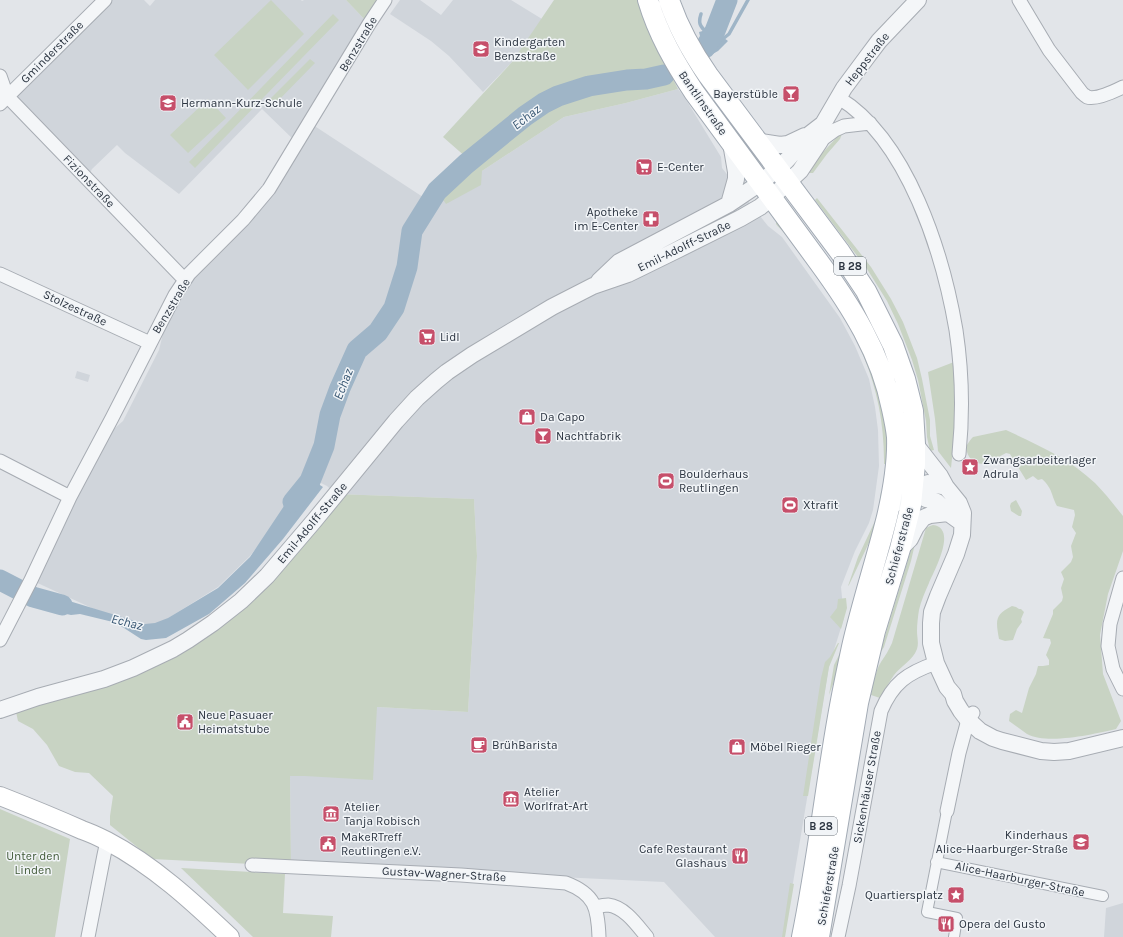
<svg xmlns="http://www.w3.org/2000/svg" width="1123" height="937" font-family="Karla,sans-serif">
<rect width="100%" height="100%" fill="#e2e5e9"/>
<!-- built -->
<path fill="#d0d5db" d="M105 0H144L150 6 155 0H301L302 1 304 0H346L369 24 310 123 429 201 411 230 405 267 393 307 377 331 356 349 329 415 324 446 309 480 250 556 218 587 162 622 145 626 94 609 31 580 98 443 123 421 159 350 171 301 243 220 297 143 262 109 179 194 125 153 117 145 92 169 87 179 7 96Z
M400 0H420L441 15 453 0H511L542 19 512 62 483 92 449 56 431 41 390 14Z
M678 89 685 98 721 157 722 168 768 226 782 237 840 318 855 346 869 379 875 407 878 430 879 466 873 510 869 523 855 551 841 587 844 618 829 666 784 937H715L664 882 291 864 290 776H305L377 707 468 712 477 556 474 499 336 494 327 486 311 478 325 446 332 416 358 351 379 333 396 309 409 268 415 232 439 193 446 203 482 171 564 117 626 103Z
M77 371 90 375 88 382 75 378Z
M1123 903V937H1104L1106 908Z"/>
<!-- green -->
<path fill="#c8d3c3" d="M271 0 304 34 248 90 214 55Z
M346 0H385L369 24Z
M554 0H638L645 23 678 89 626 103 564 117 482 171 481 185 446 204 436 190 467 158 443 137 512 62Z
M333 14 339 20 195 168 189 162Z
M310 59 315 63 272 107 267 102Z
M701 75 763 159 759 162 697 78Z
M208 99 226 118 188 153 170 135Z
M842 134 840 139 827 154 813 173H809L813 163 838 136Z
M817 198 871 267 891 299 903 322 917 358 922 379 930 420V436L934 450 930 451 927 437 926 421 918 380 912 360 898 324 887 301 867 269 815 200Z
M776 221 815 266 870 359 887 429 888 464H884C885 386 856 328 811 267 802 255 794 243 784 233 782 230 778 227 776 224Z
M954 362 955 404 954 439 951 468 938 451 935 419 928 372Z
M1006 430C1038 445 1070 459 1095 483 1105 493 1114 505 1123 516V551L1108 594 1100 635 1103 674 1121 721 1116 729C1094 734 1048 745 1027 734 1021 730 1015 725 1009 721L1010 714 1016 710 1022 713 1029 688 1036 674 1038 666H1043L1049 665V660L1046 655 1051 643 1050 639 1043 638 1053 614V610L1062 601 1063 597 1061 588 1064 579 1061 572 1071 562 1073 557 1071 546 1076 533 1072 527 1075 515 1074 510 1057 506C1051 495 1053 489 1042 479L1038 480 1033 476 1026 480 1010 454 1006 453C1000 456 993 461 986 463 976 467 964 456 967 445 968 443 971 439 973 437Z
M881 492 884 495 875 530 849 585 848 586 858 557 875 521 878 512Z
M336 494 474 499 477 556 468 712 377 707 373 780 305 776H290L291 864H252L152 859 110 825V816L113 796 89 773 75 772 59 766 47 745 33 729 18 721 16 712 89 683 213 623Z
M1016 500 1022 511 1021 516H1019L1011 511 1010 506 1011 503Z
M933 525C958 528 934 571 929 583 925 592 921 601 919 610 918 616 917 624 917 631 917 637 919 643 917 649 913 660 901 666 894 675 889 682 885 690 880 698L871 695C873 684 875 672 881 662 885 656 889 650 892 643L926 528 930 526Z
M917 535 911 561 884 647 877 658 881 649 914 540Z
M846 598 847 608 841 629 830 617 837 608 838 599Z
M1012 606 1016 607 1019 609H1021L1024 612 1021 619 1022 622 1017 629 1013 640 1005 641 999 639C996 621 994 615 1012 606Z
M838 643H839L829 667 808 796H803L821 678 825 662 830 657Z
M844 645V654L829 695 834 665Z
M0 809 70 839 55 937H0Z
M181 868 285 874 283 913 333 916 331 937H253Z
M790 883 794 884 785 937H782Z"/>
<!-- water -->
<path fill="#9fb5c7" d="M710 29 724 38 728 41 718 51 711 55C704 48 701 41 699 32Z
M309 478 323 487 283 539 245 583 209 614 166 638 146 640 141 639 124 628 113 622 80 614 71 615 31 606 39 590 56 597 145 624 155 623 168 618 218 588 250 557 292 494 298 495Z"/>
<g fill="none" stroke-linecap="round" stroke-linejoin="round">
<!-- stream -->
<path stroke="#9fb5c7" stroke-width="3.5" d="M701 14C698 23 700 26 706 32
M721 38H724L729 34 748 0"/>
<!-- river -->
<path stroke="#9fb5c7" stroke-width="21" d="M705 48 715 31 727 0
M293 502 310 481 324 446 330 415 340 388 357 350 378 332 394 308 407 267 412 231 437 191 466 164 525 116 544 103 558 96 589 86 627 80 646 79 664 75
M0 580 33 597 62 605"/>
<!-- pedestrian casing -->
<g stroke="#a7acb3" stroke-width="12">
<path id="pedestrian" d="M947 811 927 912 957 918 954 937
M936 862 1103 896"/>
</g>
<!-- minor casing -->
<g stroke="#a7acb3" stroke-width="15">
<path id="minor" d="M1019 0 1049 50 1082 93C1083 94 1086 96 1087 97 1096 100 1115 91 1123 87
M0 76 7 96 185 280
M839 98C908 140 943 254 956 330 962 370 963 414 959 454
M0 104 105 0
M820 141 835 130 844 126 870 123
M0 274 150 343
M0 461 70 497
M1123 578 1110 624 1108 646 1113 669 1123 689
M0 640 31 580 70 497 112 418 175 295 189 274 243 220 269 189 369 24 385 0
M947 811 959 753 968 720 973 713
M252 865 461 875 566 883C595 894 598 908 599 937
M596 907C600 906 604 905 608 905 625 907 637 925 647 937
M88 937 104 855 107 841
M838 937 849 886 881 711C893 683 907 673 936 663"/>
</g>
<!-- tertiary casing -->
<g stroke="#a7acb3" stroke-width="18">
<path id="tertiary" d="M756 141 780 145 788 144 805 136
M729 204 736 179V172L731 143
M599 281 619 262 729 204 760 183 777 169 787 160 810 134 823 124 844 88 867 57 879 41 918 0
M915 444 940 476 946 487 959 503 963 513 962 535 956 554 938 596 932 612 931 623V643L936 663 947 687 953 694 955 701 961 711 968 720 980 731 993 738 1002 741 1041 751 1054 752 1069 751 1123 738
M906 483 912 490 926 499 932 500 937 502 948 513 962 523
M888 509 912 490 928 483 946 487
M904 545 910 539 916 527 923 518 930 515 948 513
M0 710 38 697 104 679 133 668 173 649 188 640 213 623 241 601 267 576 314 521 396 421 417 398 436 381 447 372 472 355 552 307 593 286 628 274 677 250 741 218 760 207 771 198 800 171 820 141 823 124"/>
</g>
<!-- secondary casing -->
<g stroke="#a7acb3" stroke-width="20">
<path id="secondary" d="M0 796C28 807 55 818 82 830 91 833 99 837 107 841 153 865 193 902 230 937"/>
</g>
<!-- primary casing -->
<g stroke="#a2aab4" stroke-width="22">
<path id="primary" d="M648 0C658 34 675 63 694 92L818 261C851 306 881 353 892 409 894 418 896 427 897 437 898 464 893 491 887 517 876 561 862 603 852 647 847 670 842 694 838 717 825 790 817 864 802 937
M669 0C678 27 692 52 708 75L840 252 866 291 893 345 905 379 913 411 915 444V464L911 505 900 549 875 631 858 703 819 937"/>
</g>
<!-- pedestrian -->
<use href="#pedestrian" stroke="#f4f6f8" stroke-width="10"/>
<!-- minor -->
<use href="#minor" stroke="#f4f6f8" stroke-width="13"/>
<!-- tertiary -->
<use href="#tertiary" stroke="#f4f6f8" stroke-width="16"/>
<!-- secondary -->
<use href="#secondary" stroke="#fff" stroke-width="18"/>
<!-- primary -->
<use href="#primary" stroke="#fff" stroke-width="20"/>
</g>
<!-- icons -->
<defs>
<g id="school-square" transform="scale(0.9)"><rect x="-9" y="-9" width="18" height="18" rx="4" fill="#c64f6a" stroke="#f1f4f7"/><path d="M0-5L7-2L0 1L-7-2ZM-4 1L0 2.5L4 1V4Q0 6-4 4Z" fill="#fff"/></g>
<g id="bar-square" transform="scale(0.9)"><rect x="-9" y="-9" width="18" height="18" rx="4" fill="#c64f6a" stroke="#f1f4f7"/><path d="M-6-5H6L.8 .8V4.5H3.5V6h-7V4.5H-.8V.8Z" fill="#fff"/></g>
<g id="supermarket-square" transform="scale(0.9)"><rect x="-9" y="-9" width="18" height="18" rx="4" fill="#c64f6a" stroke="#f1f4f7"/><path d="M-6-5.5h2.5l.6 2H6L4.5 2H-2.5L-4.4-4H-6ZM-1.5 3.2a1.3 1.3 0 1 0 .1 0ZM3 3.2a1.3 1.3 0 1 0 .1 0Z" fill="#fff"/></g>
<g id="pharmacy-square" transform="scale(0.9)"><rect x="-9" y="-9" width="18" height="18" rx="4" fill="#c64f6a" stroke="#f1f4f7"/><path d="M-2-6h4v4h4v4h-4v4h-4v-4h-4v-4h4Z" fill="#fff"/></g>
<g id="shop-square" transform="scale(0.9)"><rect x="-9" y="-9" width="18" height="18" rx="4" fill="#c64f6a" stroke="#f1f4f7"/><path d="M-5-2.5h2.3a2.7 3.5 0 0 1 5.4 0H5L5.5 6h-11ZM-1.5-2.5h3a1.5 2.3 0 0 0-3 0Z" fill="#fff"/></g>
<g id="sight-square" transform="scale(0.9)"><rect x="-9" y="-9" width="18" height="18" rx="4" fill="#c64f6a" stroke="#f1f4f7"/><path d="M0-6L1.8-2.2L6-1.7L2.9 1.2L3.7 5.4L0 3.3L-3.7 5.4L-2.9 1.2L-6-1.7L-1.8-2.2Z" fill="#fff"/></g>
<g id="stadium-square" transform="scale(0.9)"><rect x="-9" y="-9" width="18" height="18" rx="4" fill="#c64f6a" stroke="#f1f4f7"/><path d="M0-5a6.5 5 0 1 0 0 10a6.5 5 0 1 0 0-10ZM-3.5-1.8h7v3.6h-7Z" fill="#fff"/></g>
<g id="civic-square" transform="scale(0.9)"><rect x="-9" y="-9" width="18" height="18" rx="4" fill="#c64f6a" stroke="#f1f4f7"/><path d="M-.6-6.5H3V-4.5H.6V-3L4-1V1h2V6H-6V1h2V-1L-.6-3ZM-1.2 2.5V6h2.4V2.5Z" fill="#fff"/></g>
<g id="cafe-square" transform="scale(0.9)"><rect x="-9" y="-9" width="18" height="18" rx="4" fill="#c64f6a" stroke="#f1f4f7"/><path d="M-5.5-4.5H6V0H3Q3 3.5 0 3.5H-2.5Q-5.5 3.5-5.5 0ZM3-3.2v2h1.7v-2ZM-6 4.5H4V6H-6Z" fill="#fff"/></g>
<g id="museum-square" transform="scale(0.9)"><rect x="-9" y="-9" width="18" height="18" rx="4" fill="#c64f6a" stroke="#f1f4f7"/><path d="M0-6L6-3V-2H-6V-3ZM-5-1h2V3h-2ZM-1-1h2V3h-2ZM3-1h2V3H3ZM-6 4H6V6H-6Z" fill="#fff"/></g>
<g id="restaurant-square" transform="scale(0.9)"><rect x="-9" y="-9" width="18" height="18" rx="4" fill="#c64f6a" stroke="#f1f4f7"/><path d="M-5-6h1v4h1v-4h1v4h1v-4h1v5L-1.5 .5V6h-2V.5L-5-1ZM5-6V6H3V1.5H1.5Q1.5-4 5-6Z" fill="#fff"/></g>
</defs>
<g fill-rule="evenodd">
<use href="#school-square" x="481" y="49"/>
<use href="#bar-square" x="791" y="94"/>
<use href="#school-square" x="168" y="103"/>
<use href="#supermarket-square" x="644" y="167"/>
<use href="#pharmacy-square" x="651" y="219"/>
<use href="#supermarket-square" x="427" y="337"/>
<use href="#shop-square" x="527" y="417"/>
<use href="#bar-square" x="543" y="436"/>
<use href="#sight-square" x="970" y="467"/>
<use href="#stadium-square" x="666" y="481"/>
<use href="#stadium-square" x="790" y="505"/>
<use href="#civic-square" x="185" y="722"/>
<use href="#cafe-square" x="479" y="745"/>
<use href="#shop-square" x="737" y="747"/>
<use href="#museum-square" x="511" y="799"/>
<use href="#museum-square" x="331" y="814"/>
<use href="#school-square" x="1081" y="842"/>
<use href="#civic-square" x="328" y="844"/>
<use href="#restaurant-square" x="740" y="856"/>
<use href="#sight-square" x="956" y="895"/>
<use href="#restaurant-square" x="946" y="924"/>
</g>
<g text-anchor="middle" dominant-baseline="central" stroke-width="3" stroke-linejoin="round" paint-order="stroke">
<!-- shield labels -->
<g fill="#f1f4f7" stroke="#666e77" stroke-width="1">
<rect x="834" y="257" width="32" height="18" rx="3"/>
<rect x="805" y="817" width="32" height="18" rx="3"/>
</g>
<g font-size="11" font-weight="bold" fill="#2b3440">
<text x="850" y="266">B 28</text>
<text x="821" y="826">B 28</text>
</g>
<!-- poi labels -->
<g font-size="12" fill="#2b3440" stroke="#f1f4f7" text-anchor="start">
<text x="494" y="42">Kindergarten<tspan x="494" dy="14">Benzstraße</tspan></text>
<text x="778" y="94" text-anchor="end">Bayerstüble</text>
<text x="181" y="103">Hermann-Kurz-Schule</text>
<text x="657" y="167">E-Center</text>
<text x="638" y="212" text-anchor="end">Apotheke<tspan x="638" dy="14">im E-Center</tspan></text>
<text x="440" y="337">Lidl</text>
<text x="540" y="417">Da Capo</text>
<text x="556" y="436">Nachtfabrik</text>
<text x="983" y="460">Zwangsarbeiterlager<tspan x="983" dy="14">Adrula</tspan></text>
<text x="679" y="474">Boulderhaus<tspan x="679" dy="14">Reutlingen</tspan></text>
<text x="803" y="505">Xtrafit</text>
<text x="198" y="715">Neue Pasuaer<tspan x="198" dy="14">Heimatstube</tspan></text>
<text x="492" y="745">BrühBarista</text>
<text x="750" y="747">Möbel Rieger</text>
<text x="524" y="792">Atelier<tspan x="524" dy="14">Worlfrat-Art</tspan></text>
<text x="344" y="807">Atelier<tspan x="344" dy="14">Tanja Robisch</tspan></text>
<text x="1068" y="835" text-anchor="end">Kinderhaus<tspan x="1068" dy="14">Alice-Haarburger-Straße</tspan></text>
<text x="341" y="837">MakeRTreff<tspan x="341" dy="14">Reutlingen e.V.</tspan></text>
<text x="727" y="849" text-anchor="end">Cafe Restaurant<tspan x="727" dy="14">Glashaus</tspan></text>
<text x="943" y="895" text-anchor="end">Quartiersplatz</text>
<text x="959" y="924">Opera del Gusto</text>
</g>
<!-- street labels -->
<g font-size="12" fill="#2b3440" stroke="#f1f4f7">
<text transform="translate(358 44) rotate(-59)">Benzstraße</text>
<text transform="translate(52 52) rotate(-45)">Gminderstraße</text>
<text transform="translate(867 59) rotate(-52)">Heppstraße</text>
<text transform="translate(703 103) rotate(55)">Bantlinstraße</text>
<text transform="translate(89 181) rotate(46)">Fizionstraße</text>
<text transform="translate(684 246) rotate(-26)">Emil-Adolff-Straße</text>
<text transform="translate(171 306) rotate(-59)">Benzstraße</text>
<text transform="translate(75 308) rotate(25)">Stolzestraße</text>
<text transform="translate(312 523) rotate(-50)">Emil-Adolff-Straße</text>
<text transform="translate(899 546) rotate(-75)">Schieferstraße</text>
<text transform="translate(867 787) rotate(-80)">Sickenhäuser Straße</text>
<text transform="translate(444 874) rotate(3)">Gustav-Wagner-Straße</text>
<text transform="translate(1020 879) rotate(12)">Alice-Haarburger-Straße</text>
<text transform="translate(828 886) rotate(-80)">Schieferstraße</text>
</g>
<!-- park labels -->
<g font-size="12" fill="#425b39" stroke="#f1f4f7">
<text x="33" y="856">Unter den<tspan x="33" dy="14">Linden</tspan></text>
</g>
<!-- water labels -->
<g font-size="13" font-style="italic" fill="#375672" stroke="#f1f4f7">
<text transform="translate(526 117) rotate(-38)">Echaz</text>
<text transform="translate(343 384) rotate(-68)">Echaz</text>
<text transform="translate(127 622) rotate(14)">Echaz</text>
</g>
</g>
</svg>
